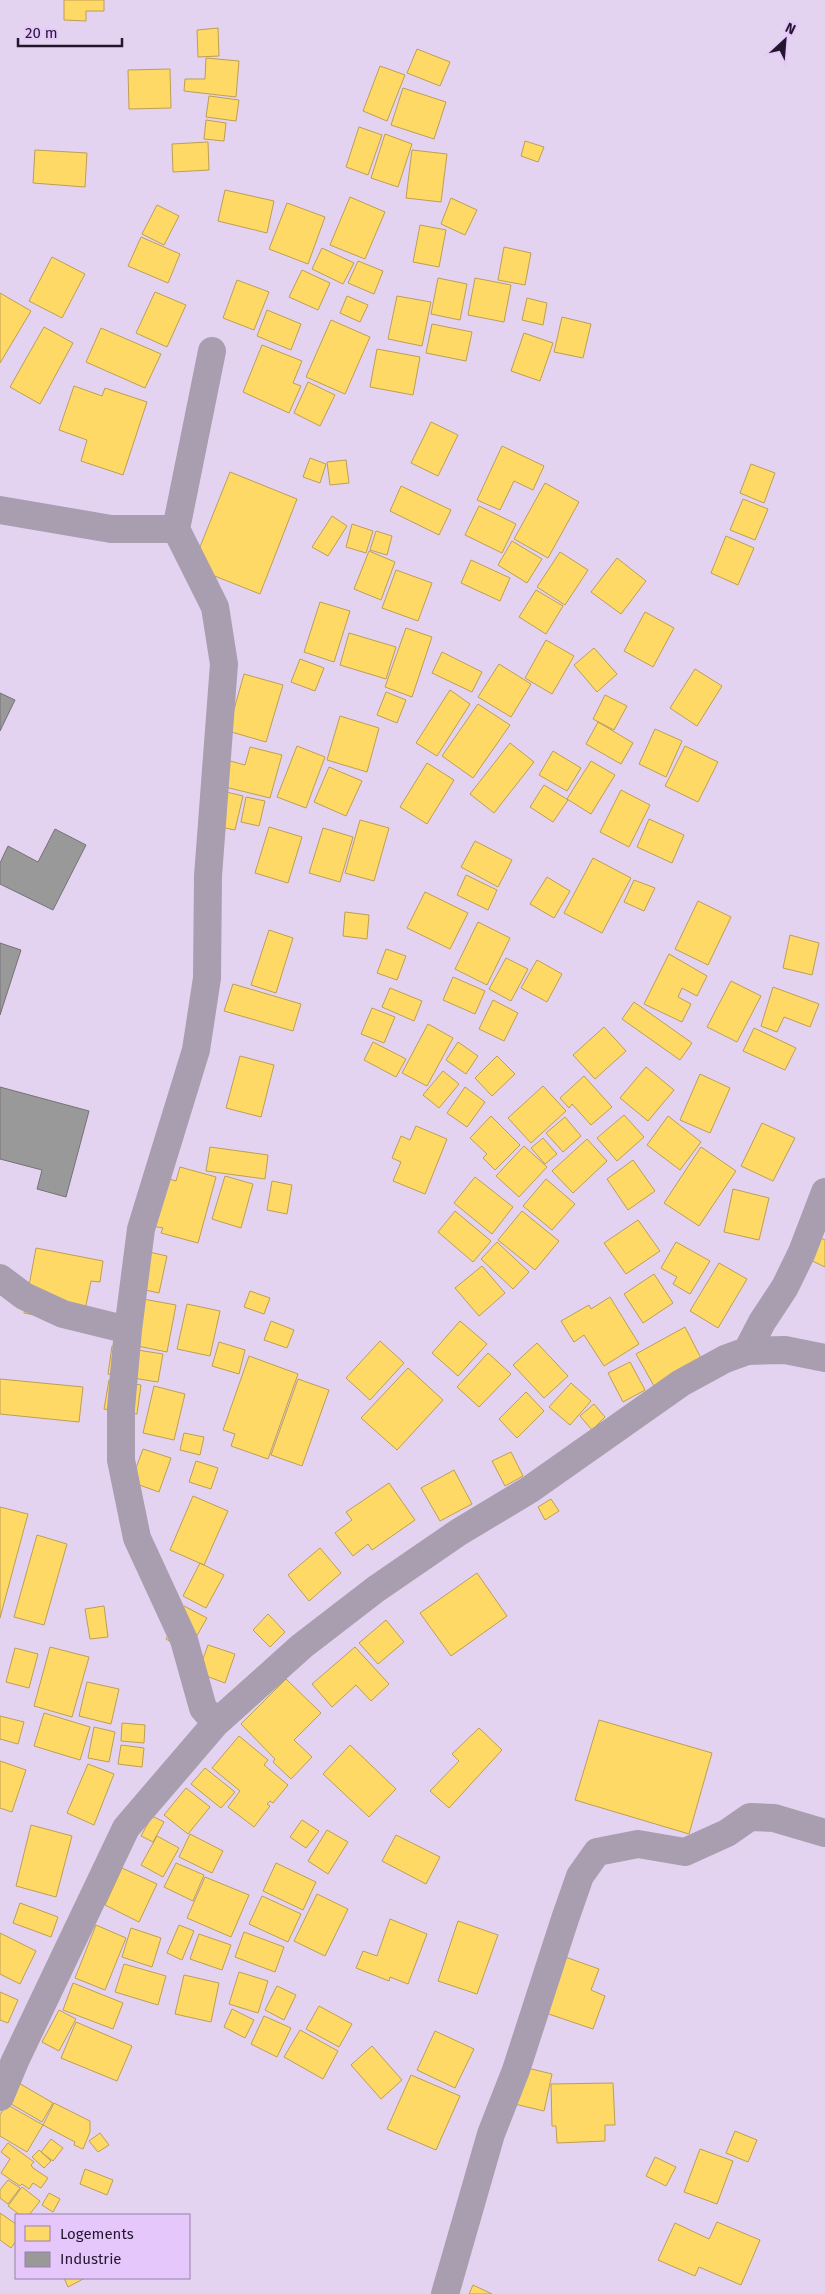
<svg xmlns="http://www.w3.org/2000/svg" width="825" height="2294" font-family="'Fira Sans',sans-serif">
<rect width="100%" height="100%" fill="#e4d3f0"/>
<!-- homes -->
<path fill="#ffd966" stroke="#bd9e55" d="M64 0H104V11H86V21L64 20Z
M218 28 219 56 198 57 197 30Z
M417 49 450 62 440 86 407 73Z
M206 58 239 61 236 97 184 91 185 79H205Z
M380 66 405 75 387 121 363 111Z
M170 69 171 108 129 109 128 70Z
M403 88 446 102 434 139 391 125Z
M209 96 239 100 236 121 206 117Z
M206 120 226 123 224 141 204 139Z
M359 127 382 135 368 175 346 167Z
M385 134 412 144 398 187 371 178Z
M525 141 544 147 538 162 521 156Z
M208 142 209 170 173 172 172 144Z
M35 150 87 153 85 187 33 183Z
M412 150 447 154 441 202 406 198Z
M225 190 274 201 267 233 218 221Z
M350 197 385 212 365 259 330 245Z
M451 198 477 210 465 235 441 224Z
M287 203 325 217 308 264 269 249Z
M157 205 179 216 164 245 142 234Z
M420 225 446 230 439 267 413 262Z
M141 237 180 254 168 283 128 266Z
M504 247 531 253 525 285 498 280Z
M322 248 354 263 343 284 312 269Z
M52 257 85 274 62 318 29 301Z
M358 261 383 271 374 294 348 283Z
M302 270 330 283 318 310 289 297Z
M438 278 467 284 460 320 431 314Z
M475 278 511 285 504 322 468 315Z
M237 280 269 292 254 330 223 318Z
M155 292 186 305 167 347 136 333Z
M0 293 31 311 0 363Z
M347 296 368 305 360 322 340 313Z
M397 296 431 302 422 346 388 339Z
M527 298 547 303 543 325 522 320Z
M267 310 301 324 291 350 257 336Z
M562 317 591 324 583 358 554 352Z
M331 320 370 337 345 394 306 377Z
M432 324 472 332 466 361 426 353Z
M44 327 73 343 40 404 10 387Z
M101 328 161 354 145 388 86 362Z
M524 333 553 343 540 381 511 371Z
M262 345 302 361 293 383 301 386 289 413 243 392Z
M377 349 420 357 413 395 370 387Z
M308 382 335 395 320 426 294 413Z
M74 386 102 396 105 388 147 402 123 475 81 461 87 440 59 430Z
M431 422 458 435 438 476 411 463Z
M502 446 544 466 533 490 514 481 500 510 477 500Z
M310 458 326 464 320 483 303 477Z
M346 460 349 483 330 485 327 462Z
M751 464 775 473 764 503 740 493Z
M230 472 297 499 260 594 192 567Z
M545 483 579 502 548 558 514 539Z
M401 486 451 510 439 535 390 511Z
M743 499 768 509 755 540 730 530Z
M479 506 516 524 502 553 465 535Z
M332 516 347 526 328 556 312 547Z
M352 524 373 531 366 553 346 547Z
M376 531 392 536 387 555 370 550Z
M726 536 754 548 738 585 711 573Z
M512 541 542 559 527 583 498 565Z
M369 551 395 562 381 600 354 589Z
M560 552 588 570 565 605 537 587Z
M617 558 646 581 621 614 591 592Z
M471 560 510 578 500 601 461 583Z
M396 570 432 583 418 621 382 608Z
M536 590 563 606 546 634 519 617Z
M320 602 350 611 334 662 304 652Z
M645 612 674 628 653 667 624 651Z
M406 628 432 637 412 697 385 687Z
M349 633 396 647 386 679 340 665Z
M546 640 574 656 552 694 525 678Z
M594 648 617 674 597 692 574 665Z
M442 652 482 672 472 692 432 673Z
M300 659 324 668 315 691 291 682Z
M499 664 531 684 511 717 478 697Z
M695 669 722 686 697 726 670 708Z
M244 674 283 685 266 742 228 731Z
M450 690 470 704 437 756 416 743Z
M386 692 406 700 397 723 377 715Z
M605 695 627 706 614 730 593 719Z
M478 704 510 725 473 778 442 756Z
M340 716 379 728 367 772 327 760Z
M598 722 633 743 621 764 586 744Z
M655 729 682 741 666 777 639 764Z
M510 743 534 762 494 813 470 794Z
M297 746 325 757 306 808 277 797Z
M685 746 718 762 698 802 665 786Z
M250 747 282 755 270 798 209 783 215 757 245 765Z
M553 751 581 768 567 791 539 775Z
M591 761 615 775 591 814 567 799Z
M427 763 454 780 427 824 400 807Z
M329 767 362 781 346 816 314 802Z
M544 785 568 800 553 822 530 807Z
M218 790 243 796 235 830 210 825Z
M621 790 650 805 629 847 600 832Z
M246 797 265 801 259 826 241 822Z
M649 819 684 835 672 863 637 847Z
M360 820 389 828 374 881 345 873Z
M269 827 302 837 288 883 255 873Z
M323 828 353 837 340 882 309 873Z
M475 841 512 860 498 887 461 867Z
M593 858 631 878 602 933 564 913Z
M466 875 497 890 488 910 457 895Z
M547 877 570 891 554 918 530 904Z
M634 880 655 888 644 911 624 902Z
M425 892 468 913 450 949 407 928Z
M698 901 731 917 708 965 675 949Z
M345 912 369 915 367 939 343 936Z
M478 922 510 938 487 985 455 969Z
M269 930 293 938 276 993 251 985Z
M790 935 819 943 812 975 783 968Z
M386 949 406 956 397 980 377 973Z
M669 954 707 976 697 996 682 988 678 997 691 1004 682 1022 644 1004Z
M506 958 528 969 511 1001 489 989Z
M537 960 562 974 547 1002 521 988Z
M453 977 485 991 475 1014 443 1000Z
M731 981 761 996 737 1042 707 1027Z
M233 984 301 1004 293 1031 224 1011Z
M773 987 819 1004 810 1027 784 1017 777 1032 761 1026Z
M390 988 422 1001 414 1021 382 1007Z
M493 1000 518 1013 504 1041 479 1029Z
M634 1002 692 1043 680 1060 622 1019Z
M372 1008 395 1017 384 1043 361 1034Z
M428 1024 453 1038 427 1086 402 1073Z
M604 1027 626 1051 595 1079 573 1055Z
M754 1028 796 1048 785 1070 743 1051Z
M373 1042 406 1059 396 1077 364 1060Z
M458 1042 478 1056 466 1074 446 1060Z
M240 1056 274 1065 261 1117 226 1108Z
M497 1056 515 1074 492 1096 475 1078Z
M646 1067 674 1090 648 1121 620 1098Z
M443 1071 459 1084 439 1108 423 1095Z
M700 1074 730 1088 710 1133 680 1120Z
M584 1076 612 1107 591 1125 572 1104 569 1108 560 1098Z
M543 1086 566 1111 531 1143 508 1118Z
M465 1087 485 1102 467 1127 447 1113Z
M624 1115 644 1137 617 1161 597 1138Z
M491 1116 520 1145 495 1170 483 1158 487 1154 470 1138Z
M668 1116 701 1142 680 1170 647 1145Z
M565 1117 581 1136 563 1152 546 1133Z
M762 1123 795 1138 773 1181 741 1166Z
M416 1126 447 1139 425 1194 393 1181 401 1162 392 1158 401 1136 410 1140Z
M543 1138 557 1154 545 1164 531 1148Z
M587 1139 607 1161 573 1193 552 1171Z
M524 1146 547 1167 519 1197 496 1176Z
M210 1147 268 1155 265 1179 206 1171Z
M701 1147 736 1171 699 1226 664 1203Z
M633 1160 655 1191 628 1210 607 1179Z
M180 1167 216 1177 198 1243 161 1233 163 1228 152 1226 166 1178 176 1181Z
M225 1176 253 1184 241 1228 212 1219Z
M475 1177 513 1207 492 1234 454 1203Z
M546 1179 575 1204 552 1230 523 1206Z
M272 1181 292 1185 287 1214 267 1210Z
M733 1189 769 1198 759 1240 724 1232Z
M455 1211 491 1241 473 1262 438 1232Z
M522 1211 559 1241 535 1270 498 1240Z
M638 1220 660 1251 626 1274 604 1243Z
M802 1229 825 1240V1267L792 1251Z
M497 1242 529 1272 513 1289 481 1259Z
M676 1242 710 1261 690 1294 673 1284 677 1277 661 1268Z
M36 1248 103 1261 100 1282 91 1281 85 1310 57 1319 24 1313Z
M140 1250 167 1256 159 1293 132 1287Z
M719 1263 747 1279 718 1328 690 1311Z
M482 1266 505 1293 479 1316 455 1288Z
M654 1274 673 1303 643 1323 624 1294Z
M250 1291 270 1298 264 1314 244 1307Z
M121 1295 176 1305 167 1352 128 1344Z
M610 1297 639 1344 604 1366 584 1335 574 1342 561 1321 589 1305 591 1309Z
M187 1304 220 1311 210 1356 177 1349Z
M271 1321 294 1330 287 1348 264 1340Z
M460 1321 487 1344 458 1376 432 1353Z
M685 1327 702 1360 654 1386 636 1354Z
M380 1341 404 1363 370 1400 346 1378Z
M219 1342 245 1350 239 1374 212 1366Z
M537 1343 568 1376 544 1398 513 1365Z
M112 1346 163 1354 158 1382 108 1374Z
M488 1353 511 1374 479 1407 457 1387Z
M249 1356 298 1374 268 1459 231 1446 235 1434 223 1430Z
M630 1362 645 1390 623 1402 608 1373Z
M408 1368 443 1400 397 1450 361 1418Z
M0 1379 83 1387 79 1422 0 1414Z
M298 1379 329 1390 302 1466 271 1455Z
M109 1380 141 1385 137 1414 104 1409Z
M571 1383 591 1401 570 1425 549 1407Z
M154 1386 185 1394 174 1440 143 1433Z
M526 1392 544 1411 517 1438 499 1419Z
M594 1404 605 1417 592 1430 580 1416Z
M184 1433 204 1437 200 1455 180 1450Z
M143 1449 171 1458 159 1492 131 1482Z
M511 1452 523 1476 505 1486 492 1461Z
M196 1461 218 1468 211 1489 189 1482Z
M454 1470 472 1504 440 1521 421 1488Z
M389 1483 415 1520 372 1550 368 1544 353 1556 335 1533 352 1520 346 1512Z
M193 1496 228 1511 204 1565 170 1550Z
M551 1499 559 1511 545 1520 538 1507Z
M0 1507 28 1514 0 1618Z
M37 1535 67 1544 44 1625 14 1617Z
M320 1548 341 1573 309 1601 288 1575Z
M200 1563 224 1575 206 1608 183 1596Z
M477 1573 507 1616 451 1656 420 1613Z
M104 1606 108 1637 90 1639 85 1609Z
M184 1606 207 1618 188 1651 166 1639Z
M268 1614 285 1632 270 1647 253 1630Z
M386 1620 404 1642 378 1664 359 1643Z
M208 1645 235 1654 225 1683 198 1673Z
M50 1647 89 1657 72 1717 34 1706Z
M355 1647 389 1684 371 1701 356 1685 332 1707 312 1684Z
M15 1648 38 1654 29 1688 6 1682Z
M286 1679 321 1713 294 1740 312 1757 291 1779 273 1762 275 1759 241 1724Z
M87 1682 119 1689 111 1724 79 1716Z
M44 1713 90 1727 80 1760 34 1746Z
M0 1716 24 1722 18 1744 0 1739Z
M599 1720 712 1753 689 1834 575 1800Z
M122 1723 145 1725 144 1743 121 1741Z
M94 1727 115 1732 109 1762 88 1758Z
M479 1728 502 1750 449 1808 430 1791 459 1761 452 1754Z
M239 1736 268 1760 264 1765 288 1785 273 1803 270 1801 267 1804 270 1806 254 1827 228 1807 240 1791 212 1768Z
M121 1745 144 1748 142 1767 118 1764Z
M350 1745 396 1789 369 1817 323 1774Z
M0 1761 26 1770 12 1812 0 1808Z
M88 1764 114 1774 94 1825 67 1813Z
M205 1768 235 1792 221 1808 191 1784Z
M186 1788 210 1807 188 1834 164 1815Z
M152 1816 164 1822 153 1842 141 1836Z
M302 1820 319 1831 306 1848 290 1837Z
M31 1825 72 1836 56 1897 16 1886Z
M327 1830 348 1842 328 1874 308 1861Z
M190 1834 223 1851 212 1873 179 1857Z
M396 1835 440 1857 426 1884 382 1861Z
M157 1836 179 1848 163 1877 141 1865Z
M176 1863 204 1875 193 1901 164 1887Z
M276 1863 316 1882 303 1910 263 1891Z
M122 1868 157 1884 139 1922 105 1905Z
M205 1877 249 1895 231 1937 187 1918Z
M317 1894 348 1909 325 1956 294 1941Z
M262 1896 301 1914 288 1942 249 1924Z
M20 1903 58 1917 51 1937 13 1923Z
M390 1919 427 1934 408 1984 390 1977 389 1981 356 1968 363 1951 377 1956Z
M458 1921 498 1935 477 1994 438 1981Z
M96 1925 126 1938 105 1990 75 1978Z
M179 1925 194 1931 182 1960 167 1953Z
M131 1928 161 1938 152 1967 122 1957Z
M244 1932 284 1947 275 1972 235 1957Z
M0 1933 36 1951 20 1984 0 1974Z
M199 1934 231 1945 222 1970 190 1959Z
M554 1953 599 1969 591 1990 605 1996 593 2029 534 2009Z
M124 1964 166 1976 158 2005 115 1992Z
M239 1972 268 1981 258 2013 229 2004Z
M184 1975 219 1983 211 2022 175 2014Z
M73 1983 123 2003 113 2029 63 2010Z
M277 1986 296 1995 284 2020 265 2010Z
M0 1992 18 2000 8 2023 0 2020Z
M319 2006 352 2024 339 2047 306 2029Z
M232 2009 254 2020 245 2038 224 2027Z
M59 2010 76 2019 59 2051 42 2042Z
M264 2016 291 2028 277 2057 251 2044Z
M76 2022 132 2046 117 2081 61 2058Z
M300 2030 338 2051 323 2079 284 2057Z
M435 2031 474 2049 455 2088 417 2070Z
M372 2046 402 2080 381 2099 351 2065Z
M511 2064 552 2074 544 2111 502 2101Z
M411 2075 460 2096 436 2150 387 2129Z
M17 2082 53 2103 42 2122 6 2101Z
M613 2083 615 2125H605V2141L557 2143 556 2126H552L551 2084Z
M54 2103 90 2121V2132L83 2149 74 2145 75 2142 43 2125Z
M6 2104 43 2125 27 2152 0 2136V2115Z
M735 2131 757 2140 748 2162 726 2153Z
M100 2133 109 2145 98 2152 89 2141Z
M51 2139 63 2148 53 2161 41 2152Z
M8 2143 34 2162 31 2165 33 2168 48 2178 41 2188 33 2183 29 2189 22 2184 20 2186 1 2173 10 2159 1 2152Z
M700 2149 733 2161 717 2204 684 2192Z
M39 2150 51 2161 44 2168 32 2157Z
M655 2157 676 2167 666 2186 646 2176Z
M85 2169 113 2180 107 2195 80 2184Z
M8 2180 20 2188 8 2204 0 2198V2190Z
M22 2187 40 2201 29 2215H20L8 2206Z
M49 2193 60 2199 53 2212 42 2205Z
M0 2213 16 2224V2241L11 2248 0 2240Z
M717 2222 760 2240 741 2285 699 2267 695 2276 658 2260 675 2223 709 2239Z
M64 2278H85L68 2287Z
M473 2285 492 2294H469Z"/>
<!-- industry -->
<path fill="#999" stroke="#767279" d="M0 693 15 700 0 731Z
M55 829 86 845 53 910 0 884V863L8 846 38 862Z
M0 943 21 950 0 1015Z
M0 1087 89 1111 66 1197 37 1189 42 1170 0 1159Z"/>
<g fill="none" stroke-linecap="round" stroke-linejoin="round">
<!-- minor -->
<path stroke="#a89eaf" stroke-width="28" d="M212 351 176 529 215 607 224 664 208 876 207 978 196 1050 141 1229 128 1330 121 1408V1460L137 1538 184 1640 203 1708 216 1723
M0 510 111 529H176
M0 1278 24 1296 63 1314 128 1330
M747 1351 762 1322 785 1287 802 1252 825 1192
M0 2097 15 2061 126 1828 216 1723 302 1646 376 1589 459 1532 529 1490 681 1383 725 1359 747 1351 785 1350 825 1358
M445 2294 491 2134 516 2070 565 1919 580 1876 597 1852 638 1844 685 1852 727 1833 750 1817 774 1818 825 1833"/>
</g>
<!-- legend -->
<rect x="15" y="2214" width="175" height="65" fill="#e6c7fc" stroke="#9880aa"/>
<rect x="25" y="2226" width="25" height="15" fill="#ffd966" stroke="#9880aa"/>
<text x="60" y="2239" font-size="15" fill="#24162e">Logements</text>
<rect x="25" y="2252" width="25" height="15" fill="#999999" stroke="#9880aa"/>
<text x="60" y="2264" font-size="15" fill="#24162e">Industrie</text>
<!-- north arrow -->
<g transform="translate(785 40) rotate(26)" stroke="#e6c7fc" stroke-width="4" paint-order="stroke">
<path d="M0-4L9 19L0 12L-9 19Z" fill="#24162e"/>
<text y="-8" font-size="14" font-weight="bold" text-anchor="middle" fill="#24162e">N</text>
</g>
<!-- scale -->
<path d="M18 38v8h104v-8" fill="none" stroke="#24162e" stroke-width="2.5"/>
<text x="25" y="38" font-size="15" fill="#24162e" stroke="#e6c7fc" stroke-width="4" paint-order="stroke">20 m</text>
</svg>
